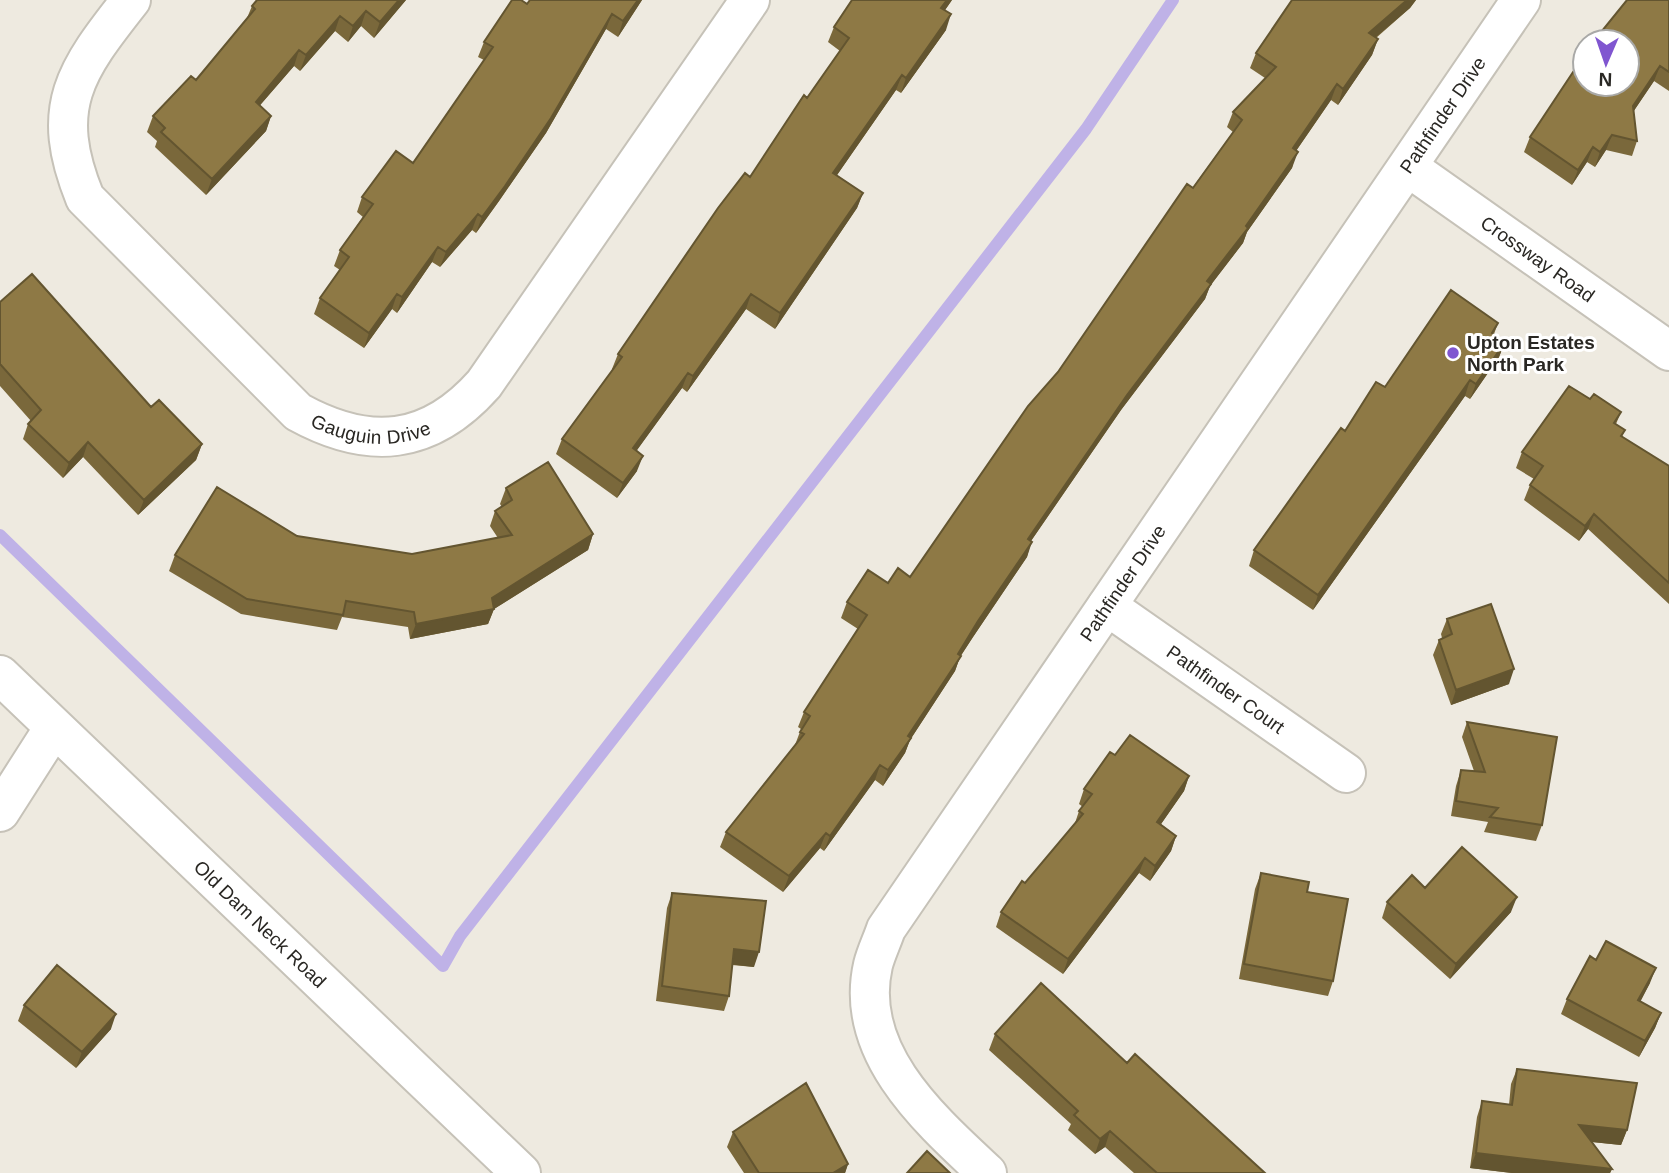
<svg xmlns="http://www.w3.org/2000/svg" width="1669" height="1173" font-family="Arial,sans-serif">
<rect width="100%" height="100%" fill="#eeeae0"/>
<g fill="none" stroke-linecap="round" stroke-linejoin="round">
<!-- stream -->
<path stroke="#bfb2e7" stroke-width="12" d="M0 535 443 966 460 936 1086 129 1173 0"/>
<!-- street casing -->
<g stroke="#c6c2b8" stroke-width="42">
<g id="street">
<path id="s1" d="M131 0C75 71 48 107 85 198L298 412C369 451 429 446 484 384L750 0"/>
<path id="s2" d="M1408 167 1669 351"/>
<path id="s3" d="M1107 606 1346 773"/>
<path d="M0 812 53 729"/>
<path id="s4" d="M987 1173C929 1119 853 1052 873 965 876 953 882 941 886 929L1521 0"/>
</g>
</g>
<!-- secondary casing -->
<g stroke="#c6c2b8" stroke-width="42">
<g id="secondary">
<path id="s5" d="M0 675 521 1173"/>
</g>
</g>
<!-- street -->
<use href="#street" stroke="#fff" stroke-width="38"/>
<!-- secondary -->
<use href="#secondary" stroke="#fff" stroke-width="38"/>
</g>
<!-- wall -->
<path fill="#7a683b" d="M406 0 374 38 361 26 348 42 335 31 300 71 294 66 260 105 271 116 266 131 206 195 155 147 157 141 147 132 153 116 196 80 247 18 252 6Z
M530 0H642L618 37 606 29 546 133 499 201 476 233 472 230 440 267 432 262 397 313 392 309 364 348 314 314 320 298 340 270 334 266 340 250 363 217 357 212 362 197 413 163 484 60 478 57 484 42 527 4Z
M952 0 945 10 946 30 901 93 896 90 837 175 863 193 857 208 775 329 746 309 687 392 682 388 636 451 637 471 617 498 556 454 562 439 613 369H612L618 354 750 177 840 51 828 42 834 27Z
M1292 0H1416L1410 8 1376 38 1378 39 1372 55 1338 105 1331 100 1296 151 1292 168 1247 232 1243 243 1210 286 1205 299 1121 410 1031 541 1027 557 973 637 960 657 955 671 910 740 905 753 883 786 875 780 824 851 820 848 783 892 720 847 726 832 795 745 801 729 798 727 804 712 858 629 841 618 847 602 888 583 910 577 1233 132 1227 127 1233 112 1265 78 1250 68 1256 53Z
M1669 0V91L1654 81 1633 112 1637 141 1632 156 1606 150 1595 167 1587 162 1572 185 1524 152 1530 137Z
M0 302 151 407 202 444 196 460 138 515 83 457 63 478 23 439 28 424 31 421 0 386Z
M1498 323 1494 334 1505 342 1499 357 1470 399 1465 396 1313 610 1249 566 1254 550 1345 431 1385 387Z
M1590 399 1621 412 1616 424 1625 430 1622 437 1669 466V604L1588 529 1579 541 1524 500 1530 485 1534 479 1516 468 1522 452Z
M506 488 593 534 588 550 494 609 488 624 410 639 408 627 342 617 337 630 241 614 169 571 175 555 297 536 412 554 498 538 490 526 495 511 502 507 500 504Z
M1447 619 1509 684 1451 705 1433 655 1439 640 1442 638 1441 634Z
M1467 722 1542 825 1536 841 1484 832 1488 822 1451 816 1456 786 1461 770 1474 771 1462 737Z
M1115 755 1189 776 1184 791 1161 824 1176 836 1171 851 1150 881 1139 873 1063 974 996 927 1001 912 1075 823 1079 811 1083 807 1079 804 1084 789Z
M1261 873 1307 892 1333 981 1328 996 1239 979 1255 889Z
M672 893 754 967 732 965 729 996 724 1011 656 1001 667 908Z
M1387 902 1511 912 1450 979 1382 918Z
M1650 983 1640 1001 1661 1013 1655 1028 1639 1057 1561 1014 1567 999Z
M24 1005 111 1029 76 1068 18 1021Z
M995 1034 1127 1063 1265 1173H1134L1105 1147 1095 1154 1068 1130 1071 1124 989 1050Z
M1517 1069 1627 1130 1621 1145 1592 1142 1612 1169 1610 1173H1512L1470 1168 1477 1117 1482 1101 1509 1105 1511 1084Z
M733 1132 848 1164 845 1173H744L727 1147Z"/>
<!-- shaded-wall -->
<path fill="#635530" d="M399 0H406L374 38 380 22Z
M638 0H642L618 37 623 21Z
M947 0H952L936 23 941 8Z
M1407 0H1416L1410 8 1363 48 1369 33Z
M366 11 361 26 348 42 353 26Z
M612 14 606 29 546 133 499 201 476 233 482 217Z
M951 14 946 30 901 93 906 78Z
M340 16 335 31 300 71 306 55Z
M1378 39 1372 55 1338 105 1343 89Z
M299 50 294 66 250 117 256 102Z
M1660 66 1654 81 1627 121 1633 106Z
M902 75 896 90 828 188 833 173Z
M1337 84 1331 100 1287 164 1293 148Z
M271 116 266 131 206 195 212 179Z
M1612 135 1606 150 1595 167 1600 152Z
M1593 147 1587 162 1572 185 1578 170Z
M1298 152 1292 168 1247 232 1243 243 1210 286 1205 299 1121 410 1022 554 1028 539 1127 395Z
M863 193 857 208 775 329 780 313Z
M478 214 472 230 440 267 446 252Z
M438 247 432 262 397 313 402 297Z
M397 294 392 309 364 348 369 333Z
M751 294 746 309 687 392 693 376Z
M1505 342 1499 357 1470 399 1476 384Z
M688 373 682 388 627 464 633 448Z
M1470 380 1465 396 1313 610 1318 595Z
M88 442 83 457 63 478 69 463Z
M202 444 196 460 138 515 144 500Z
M643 456 637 471 617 498 623 483Z
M1594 514 1588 529 1579 541 1585 526Z
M593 534 588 550 494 609 488 624 410 639 416 624 492 598Z
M1032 542 1027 557 973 637 960 657 955 671 910 740 905 753 883 786 888 770 908 736 978 621Z
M1514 669 1509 684 1451 705 1456 690Z
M880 765 875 780 824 851 830 836Z
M1189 776 1184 791 1152 837 1157 822Z
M826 833 820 848 783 892 789 876Z
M1176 836 1171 851 1150 881 1155 866Z
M1145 858 1139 873 1063 974 1068 959Z
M1517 897 1511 912 1450 979 1456 964Z
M734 949 759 952 754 967 728 964Z
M1656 968 1650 983 1633 1016 1638 1000Z
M1661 1013 1655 1028 1639 1057 1645 1041Z
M116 1014 111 1029 76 1068 82 1052Z
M1579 1125 1627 1130 1621 1145 1573 1140Z
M1110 1131 1105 1147 1095 1154 1100 1139Z
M1476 1153 1612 1169 1610 1173H1512L1470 1168Z
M848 1164 845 1173H833Z"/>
<!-- building -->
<path fill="#8e7945" stroke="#635530" stroke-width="2" d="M257 0H399L380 22 366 11 353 26 340 16 306 55 299 50 256 102 271 116 212 179 161 132 165 128 153 116 191 76 196 80 255 9 252 6Z
M512 0H521L527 4 530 0H638L623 21 612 14 551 118 505 186 482 217 478 214 446 252 438 247 402 297 397 294 369 333 320 298 349 257 340 250 373 204 362 197 396 151 413 163 493 47 484 42Z
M852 0H947L941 8 951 14 906 78 902 75 833 173 863 193 780 313 751 294 693 376 688 373 633 448 643 456 623 483 562 439 622 357 618 354 718 208 745 173 750 177 804 95 807 98 849 38 834 27Z
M1292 0H1407L1369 33 1378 39 1343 89 1337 84 1293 148 1298 152 1246 226 1248 228 1207 281 1211 284 1127 395 1028 539 1032 542 978 621 958 654 961 656 908 736 911 738 888 770 880 765 830 836 826 833 789 876 726 832 804 734 800 732 810 716 804 712 867 615 847 602 868 570 888 583 898 568 910 577 1028 406 1058 372 1187 184 1193 188 1242 120 1233 112 1276 67 1256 53Z
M1627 0H1669V72L1660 66 1633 106 1637 141 1612 135 1600 152 1593 147 1578 170 1530 137 1585 54V84H1627V42H1593Z
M32 274 151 407 159 400 202 444 144 500 88 442 69 463 28 424 41 410 0 364V302Z
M1451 290 1498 323 1492 333 1505 342 1476 384 1470 380 1318 595 1254 550 1341 428 1345 431 1376 382 1385 387Z
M1569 386 1590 399 1594 394 1621 412 1614 423 1625 430 1621 436 1669 466V583L1594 514 1585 526 1530 485 1543 466 1522 452Z
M548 462 593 534 492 598 494 609 416 624 414 612 346 601 343 615 247 599 175 555 217 487 297 536 412 554 512 535 495 511 512 500 506 488Z
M1491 604 1514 669 1456 690 1439 640 1452 634 1447 619Z
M1467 722 1557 737 1542 825 1490 817 1498 808 1456 801 1461 770 1485 772Z
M1130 735 1189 776 1157 822 1176 836 1155 866 1145 858 1068 959 1001 912 1022 881 1025 883 1083 814 1079 811 1092 794 1084 789 1110 752 1115 755Z
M1462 847 1517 897 1456 964 1387 902 1412 875 1425 888Z
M1261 873 1309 882 1307 892 1348 899 1333 981 1244 964Z
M672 893 766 901 759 952 734 949 729 996 662 986Z
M1606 941 1656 968 1638 1000 1661 1013 1645 1041 1567 999 1590 956 1596 960Z
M57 965 116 1014 82 1052 24 1005Z
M1041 983 1127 1063 1135 1054 1265 1173H1157L1110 1131 1100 1139 1074 1115 1078 1111 995 1034Z
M1517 1069 1637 1083 1627 1130 1579 1125 1612 1169 1476 1153 1482 1101 1512 1105Z
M806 1083 848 1164 833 1173H759L733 1132Z
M927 1151 950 1173H907Z"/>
<!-- markers -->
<circle fill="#8056d0" stroke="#fff" stroke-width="2.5" cx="1453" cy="353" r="7"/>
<g text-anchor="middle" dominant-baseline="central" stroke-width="6" stroke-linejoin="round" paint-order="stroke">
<!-- street labels -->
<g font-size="19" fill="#292723" stroke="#fff">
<text stroke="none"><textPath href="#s4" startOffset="1274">Pathfinder Drive</textPath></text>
<text stroke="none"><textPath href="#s2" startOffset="159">Crossway Road</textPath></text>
<text stroke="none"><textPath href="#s1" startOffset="597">Gauguin Drive</textPath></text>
<text stroke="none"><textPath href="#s4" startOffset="707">Pathfinder Drive</textPath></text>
<text stroke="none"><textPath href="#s3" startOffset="145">Pathfinder Court</textPath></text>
<text stroke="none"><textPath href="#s5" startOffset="360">Old Dam Neck Road</textPath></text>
</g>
<!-- poi labels -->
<g font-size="19" font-weight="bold" fill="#292723" stroke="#fff" text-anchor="start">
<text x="1467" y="342">Upton Estates<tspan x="1467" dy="22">North Park</tspan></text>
</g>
</g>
<!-- north arrow -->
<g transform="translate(1606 63) rotate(182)"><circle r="33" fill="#ffffff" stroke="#a9a9a7" stroke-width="2"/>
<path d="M0-5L12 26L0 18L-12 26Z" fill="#8056d0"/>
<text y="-10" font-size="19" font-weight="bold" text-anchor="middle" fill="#292723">N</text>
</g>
</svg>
